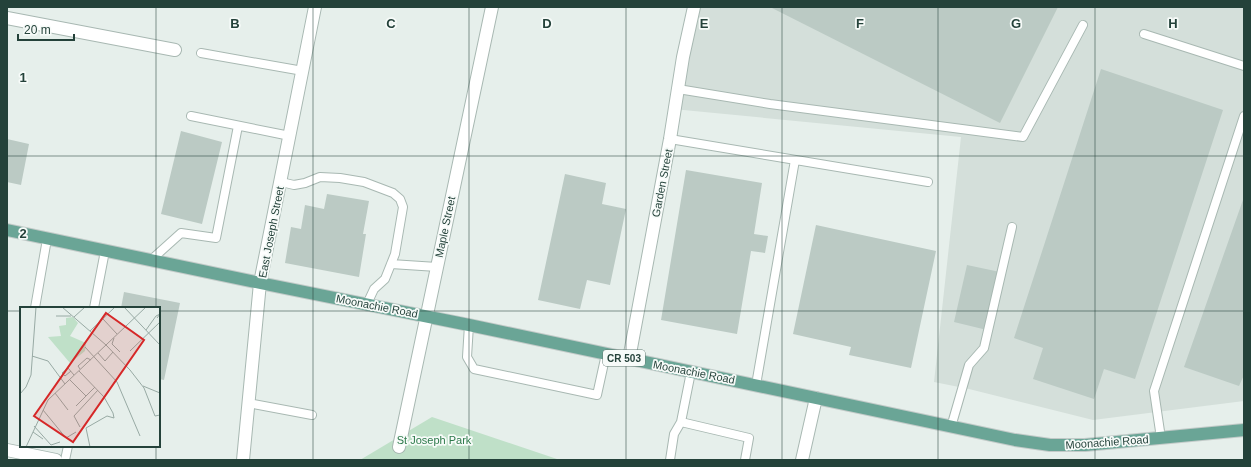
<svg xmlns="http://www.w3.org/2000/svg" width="1251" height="467" font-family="Helvetica,sans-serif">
<rect width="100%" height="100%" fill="#e6efeb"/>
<!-- built -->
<path fill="#d4dfda" d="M698 7H1244V401L1093 420 969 389 934 382 961 137 673 109Z"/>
<!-- green -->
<path fill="#bfe0c8" d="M432 417 560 460H360Z"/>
<!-- building -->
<path fill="#bbcac4" d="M770 7H1058L1000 123Z
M1101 69 1223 110 1135 379 1104 369 1094 399 1033 379 1043 348 1014 338Z
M181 131 222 142 202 224 161 214Z
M7 139 29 144 21 185 7 182Z
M686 170 762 183 754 234 768 236 765 253 751 251 737 334 661 320Z
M565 174 606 183 602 204 626 209 610 285 587 280 580 309 538 300Z
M327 194 369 201 363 234H366L359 277 285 263 291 227 301 229 305 205 324 209Z
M1244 197V375L1239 386 1184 367Z
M816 225 936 251 911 368 849 355 851 347 793 334Z
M967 265 1000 272 987 330 954 322Z
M124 292 180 303 164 380 159 379V308H121Z"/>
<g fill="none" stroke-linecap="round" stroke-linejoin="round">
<!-- lane casing -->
<g stroke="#a8b8b2" stroke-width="10">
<path id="lane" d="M1144 34 1244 66
M201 53 303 71
M678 89 770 104 1023 137 1083 25
M191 116 290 136
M670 139 928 182
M281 182 294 185 305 183 320 177 340 178 364 182 393 193 400 199 403 207 395 254 385 279 374 289 367 304
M151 260 181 233 216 238 238 126
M391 264 437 267
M35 308 47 239
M94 308 105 251
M469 325 467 357 474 369 597 395 606 354
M756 385 795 160
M248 403 312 415
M681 422 749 438 745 460
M951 427 969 365 984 348 1012 227
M1161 438 1154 391 1244 116
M65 460 68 446
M670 460 674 434 681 422 691 372"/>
</g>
<!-- street casing -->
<g stroke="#a8b8b2" stroke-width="14">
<path id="street" d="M7 18 175 50
M629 359 670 139 683 57 694 7
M399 447 492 7
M7 450 56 460
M243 460 260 283 315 7
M802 460 816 398"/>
</g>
<!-- primary casing -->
<g stroke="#c2cac8" stroke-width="14">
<path id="primary" d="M7 230 260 283 469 325 1015 440 1050 445H1085L1244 430"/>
</g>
<!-- lane -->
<use href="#lane" stroke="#fff" stroke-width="8"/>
<!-- street -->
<use href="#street" stroke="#fff" stroke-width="12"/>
<!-- primary -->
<use href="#primary" stroke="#6aa596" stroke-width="12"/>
</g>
<!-- grid -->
<path fill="none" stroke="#24423a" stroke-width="1" stroke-opacity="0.55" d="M156 7V308M313 7V460M469 7V460M626 7V460M782 7V460M938 7V460M1095 7V460M7 156H1244M7 311H21M159 311H1244M156 446V460"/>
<g text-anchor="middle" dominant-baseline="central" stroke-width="3.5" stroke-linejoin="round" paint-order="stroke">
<!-- shield labels -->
<rect fill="#f7fbf9" stroke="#637a73" stroke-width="1" x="603" y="350" width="42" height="16" rx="3"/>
<g font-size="10" font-weight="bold" fill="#24423a">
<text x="624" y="358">CR 503</text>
</g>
<!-- street labels -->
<g font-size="11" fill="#24423a" stroke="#f7fbf9">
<text transform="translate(662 183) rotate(-79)">Garden Street</text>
<text transform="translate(445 227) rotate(-78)">Maple Street</text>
<text transform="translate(271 232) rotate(-79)">East Joseph Street</text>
<text transform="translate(377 306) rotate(11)">Moonachie Road</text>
<text transform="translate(694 372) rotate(11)">Moonachie Road</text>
<text transform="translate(1107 442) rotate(-4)">Moonachie Road</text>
</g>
<!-- park labels -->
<g font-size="11" fill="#2d7a4b" stroke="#f7fbf9">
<text x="434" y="440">St Joseph Park</text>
</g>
</g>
<!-- overview -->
<g transform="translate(20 307)">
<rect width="140" height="140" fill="#e6efeb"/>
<path d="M53 10 58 16 50 29 66 36 65 44 50 56 28 30 41 29 39 19 46 18V11Z" fill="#bfe0c8"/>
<path fill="none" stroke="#98aaa4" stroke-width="1" d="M42 0 86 38 110 63 124 81 135 109 140 108M104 0 140 38M36 9H51M54 10 65 0M83 12 97 27M126 23 136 9 140 7 137 11M70 24 95 0M94 31 92 37 100 45M65 40 97 75 120 129M110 44 140 15M78 46 85 54 93 45M12 49 28 54 45 77M60 62 58 59 67 51 71 53M51 64 45 69 42 66 48 61 54 68M59 64 84 90 93 106 94 111 87 109 66 121 70 140M50 73 66 89M123 79 140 86M35 86 48 103M0 87 6 80 11 68 16 0M56 99 75 80M23 103 46 131 56 125M14 119 31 138 40 135M60 120 54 109 78 83M13 125 23 132M6 140 28 93 126 0"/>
<path fill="#d62828" fill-opacity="0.15" stroke="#d62828" stroke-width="2" d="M86 6 124 33 53 135 14 109Z"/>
<rect width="140" height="140" fill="none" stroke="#24423a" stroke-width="2"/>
</g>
<g font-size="13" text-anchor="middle" font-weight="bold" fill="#24423a" stroke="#f7fbf9" stroke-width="3.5" stroke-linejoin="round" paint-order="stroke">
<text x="235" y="28">B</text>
<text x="391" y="28">C</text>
<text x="547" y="28">D</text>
<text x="704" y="28">E</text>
<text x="860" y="28">F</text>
<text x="1016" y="28">G</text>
<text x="1173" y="28">H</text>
<text x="23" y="82">1</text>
<text x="23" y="238">2</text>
</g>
<!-- border -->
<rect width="1251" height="467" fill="none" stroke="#24423a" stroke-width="16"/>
<!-- scale -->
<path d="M18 34v6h56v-6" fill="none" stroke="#24423a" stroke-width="2"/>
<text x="24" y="34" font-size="12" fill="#24423a" stroke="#f7fbf9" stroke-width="3" paint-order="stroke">20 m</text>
</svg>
